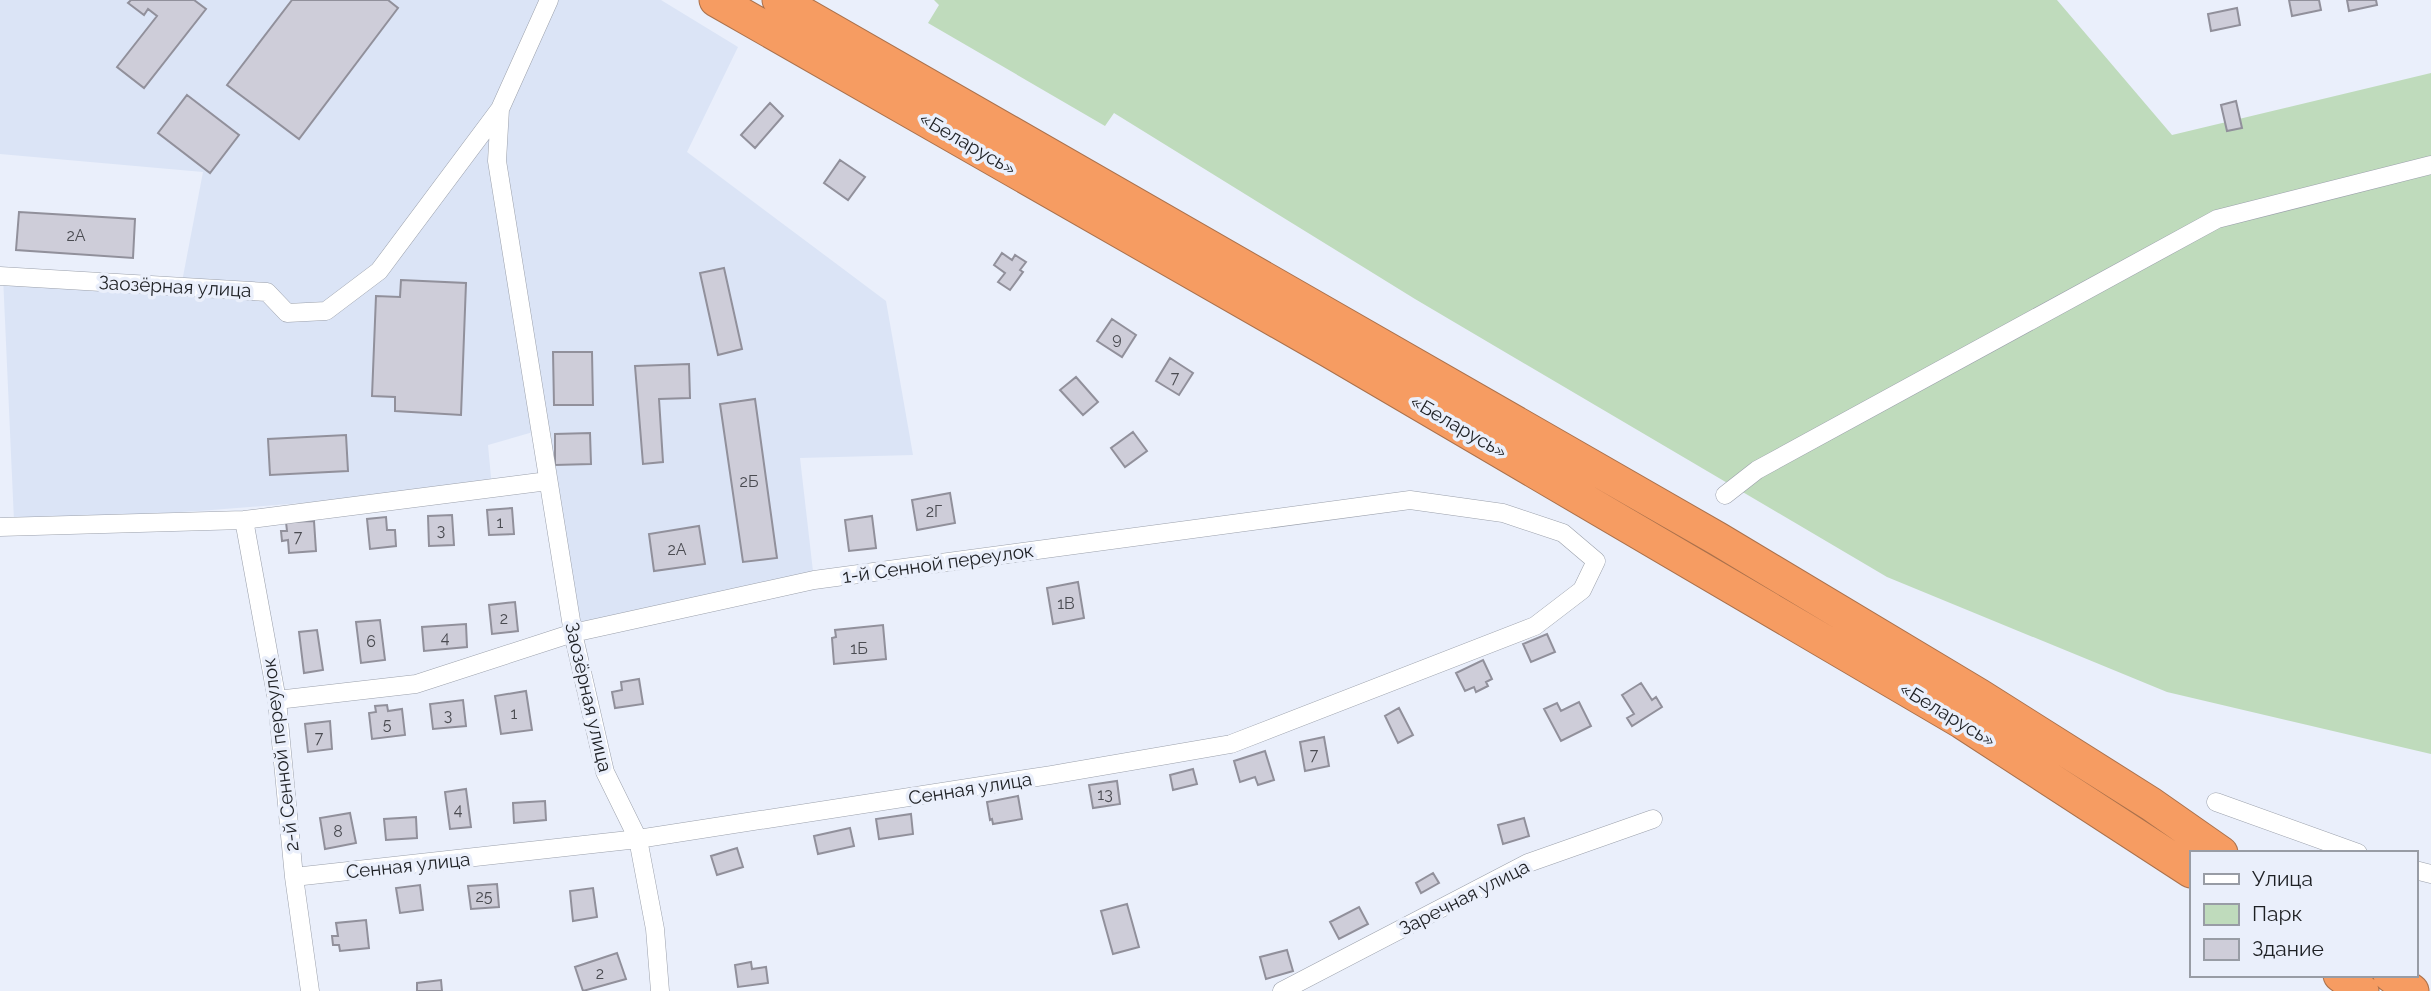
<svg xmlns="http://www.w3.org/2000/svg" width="2431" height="991" font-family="Raleway,sans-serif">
<rect width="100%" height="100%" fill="#eaeffb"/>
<!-- built -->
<path fill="#dbe4f6" d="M0 0H661L738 47 687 152 886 301 913 455 800 458 814 580 573 633 540 430 488 445 492 488 199 511 14 521 3 276 181 287 203 172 0 154Z"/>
<!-- green -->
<path fill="#bfdbbc" d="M934 0H2057L2172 135 2431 73V754L2167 692 1887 577 1415 299 1114 113 1105 126 928 23 939 5Z"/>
<!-- building -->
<path fill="#cecdd9" stroke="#91909b" stroke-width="2" d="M131 0H194L206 9 144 88 117 67 157 16 148 9 144 15 128 3Z
M292 0H388L398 8 299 139 227 85Z
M2289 0H2319L2321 10 2292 16Z
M2347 0H2376L2377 5 2349 11Z
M2237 8 2240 25 2211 31 2208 14Z
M187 95 239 135 210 173 158 133Z
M2236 101 2242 128 2227 131 2221 105Z
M770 103 783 116 755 148 741 135Z
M840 160 865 177 848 200 824 183Z
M19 212 135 219 133 258 16 250Z
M1002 253 1012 260 1015 255 1026 262 1020 270 1023 272 1010 290 998 282 1005 273 994 265Z
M724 268 742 349 718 355 700 273Z
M401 280 466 283 461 415 395 411V397L372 396 376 296 400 297Z
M1112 319 1136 335 1122 357 1097 341Z
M553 352H592L593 405H554Z
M1170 358 1193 373 1179 395 1156 381Z
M689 364 690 398 659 399 663 462 643 464 635 366Z
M1076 377 1098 402 1083 415 1060 390Z
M755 399 777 558 743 562 720 404Z
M1133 432 1147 451 1125 467 1111 448Z
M590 433 591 464 555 465V434Z
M346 435 348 471 270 475 268 439Z
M950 493 955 523 917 530 912 500Z
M512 508 514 534 489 535 487 510Z
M452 515 454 545 429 546 428 516Z
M872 516 876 548 849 551 845 520Z
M386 517 387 530H395L396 546 370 549 367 519Z
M314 521 316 551 289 553 288 540 282 541 281 531H287L286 522Z
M699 526 705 564 654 571 649 534Z
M1078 582 1084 618 1053 624 1047 588Z
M515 602 518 631 492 634 489 605Z
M380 620 385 660 361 663 356 622Z
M466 624 467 647 424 651 422 627Z
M883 625 886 659 834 664 832 638 836 637 835 630Z
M317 630 323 670 304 673 299 632Z
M1547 634 1555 652 1531 662 1523 644Z
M1483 660 1492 679 1486 682 1488 686 1476 692 1474 687 1465 691 1456 673Z
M639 679 643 704 615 708 612 692 622 690 621 682Z
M1641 683 1652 700 1656 697 1662 707 1632 726 1627 718 1634 714 1622 695Z
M526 691 532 730 501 734 495 696Z
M463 700 466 726 433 729 430 704Z
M1579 702 1591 726 1561 741 1544 709 1557 703 1561 711Z
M387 705 388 711 402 709 405 735 372 739 369 713 376 712 375 706Z
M1399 708 1413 735 1398 743 1385 716Z
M330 721 332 749 308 752 305 724Z
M1324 737 1329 766 1305 771 1300 742Z
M1265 751 1274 780 1258 785 1255 777 1240 782 1234 761Z
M1193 769 1197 784 1173 790 1170 775Z
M1117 781 1120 804 1093 808 1089 785Z
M466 789 471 827 450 829 445 792Z
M1018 796 1022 819 993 824 992 819 990 820 987 802Z
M545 801 546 820 514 823 513 803Z
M350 813 356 843 325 849 320 818Z
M911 814 913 834 879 839 876 819Z
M416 817 417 838 386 840 384 819Z
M1524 818 1529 836 1503 844 1498 825Z
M850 828 854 846 818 854 814 836Z
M737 848 743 867 717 875 711 856Z
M1433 873 1439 883 1421 893 1416 883Z
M497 884 499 907 471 909 468 886Z
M420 885 423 910 400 913 396 888Z
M593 888 597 917 573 921 570 891Z
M1127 904 1139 947 1113 954 1101 911Z
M1359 907 1368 924 1339 939 1330 922Z
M366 920 369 948 340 951 339 945H333L332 936H338L336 923Z
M1287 950 1293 971 1266 979 1260 957Z
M617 953 626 979 583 991 575 967Z
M751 962 752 969 766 967 768 983 738 987 735 965Z
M441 980 442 991H417V983Z"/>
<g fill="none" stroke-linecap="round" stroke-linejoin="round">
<!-- street casing -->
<g stroke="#9ba0ab" stroke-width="19">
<path id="street" d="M549 0 500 109 497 161 573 633 605 772 638 839 655 929 660 991
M0 276 267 292 287 313 326 311 379 271 500 109
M1725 495 1757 470 2217 219 2431 165
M244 520 277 700 294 877 310 991
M0 527 244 520 548 481
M277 700 416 684 573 633 814 580 1410 500 1503 513 1563 533 1596 561 1582 590 1535 626 1231 744 1051 775 638 839 294 877
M2216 802 2358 853
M2415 870 2431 874
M1282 991 1528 863 1653 819"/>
</g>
<!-- highway casing -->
<g stroke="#aa714c" stroke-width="35">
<path id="highway" d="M716 0 1328 350 1962 722 2191 871
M779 0 1718 539 1980 696 2151 804 2221 853
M2340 975 2362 991
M2390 975 2412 991"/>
</g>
<!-- street -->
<use href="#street" stroke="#fff" stroke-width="18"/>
<!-- highway -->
<use href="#highway" stroke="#f69c62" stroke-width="33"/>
</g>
<g text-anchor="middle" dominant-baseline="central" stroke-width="7" stroke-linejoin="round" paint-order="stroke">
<!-- number labels -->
<g font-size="16" fill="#4a4b51">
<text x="76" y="235">2А</text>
<text x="1117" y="338">9</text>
<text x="1175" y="377">7</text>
<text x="749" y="481">2Б</text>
<text x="934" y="511">2Г</text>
<text x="500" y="522">1</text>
<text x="441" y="530">3</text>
<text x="298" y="536">7</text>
<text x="677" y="549">2А</text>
<text x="1066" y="603">1В</text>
<text x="504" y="618">2</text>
<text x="445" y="637">4</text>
<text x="371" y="641">6</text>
<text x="859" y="648">1Б</text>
<text x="514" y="713">1</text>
<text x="448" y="715">3</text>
<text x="387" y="724">5</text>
<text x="319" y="737">7</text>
<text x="1314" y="754">7</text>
<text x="1105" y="794">13</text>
<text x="458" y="809">4</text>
<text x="338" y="831">8</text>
<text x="484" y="896">25</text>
<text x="600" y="973">2</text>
</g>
<!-- street labels -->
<g font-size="19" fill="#1e2024" stroke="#eaeffb">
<text transform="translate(968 143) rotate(30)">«Беларусь»</text>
<text transform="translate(175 286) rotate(3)">Заозёрная улица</text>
<text transform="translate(1459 426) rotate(30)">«Беларусь»</text>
<text transform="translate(938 563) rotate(-8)">1-й Сенной переулок</text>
<text transform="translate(589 697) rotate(77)">Заозёрная улица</text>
<text transform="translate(1948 714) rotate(31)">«Беларусь»</text>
<text transform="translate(280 755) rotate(-97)">2-й Сенной переулок</text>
<text transform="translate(970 788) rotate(-9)">Сенная улица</text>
<text transform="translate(408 865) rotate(-6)">Сенная улица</text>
<text transform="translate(1464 897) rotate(-27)">Заречная улица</text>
</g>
</g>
<!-- legend -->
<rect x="2190" y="851" width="228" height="126" fill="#eaeffb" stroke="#989ca5" stroke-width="2"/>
<rect x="2204" y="874" width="35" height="10" fill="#ffffff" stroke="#989ca5" stroke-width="2"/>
<text x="2252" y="886" font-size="21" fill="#1e2024">Улица</text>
<rect x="2204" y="904" width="35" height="21" fill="#bfdbbc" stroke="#989ca5" stroke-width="2"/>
<text x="2252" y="921" font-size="21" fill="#1e2024">Парк</text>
<rect x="2204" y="939" width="35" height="21" fill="#cecdd9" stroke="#989ca5" stroke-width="2"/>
<text x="2252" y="956" font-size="21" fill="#1e2024">Здание</text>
</svg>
